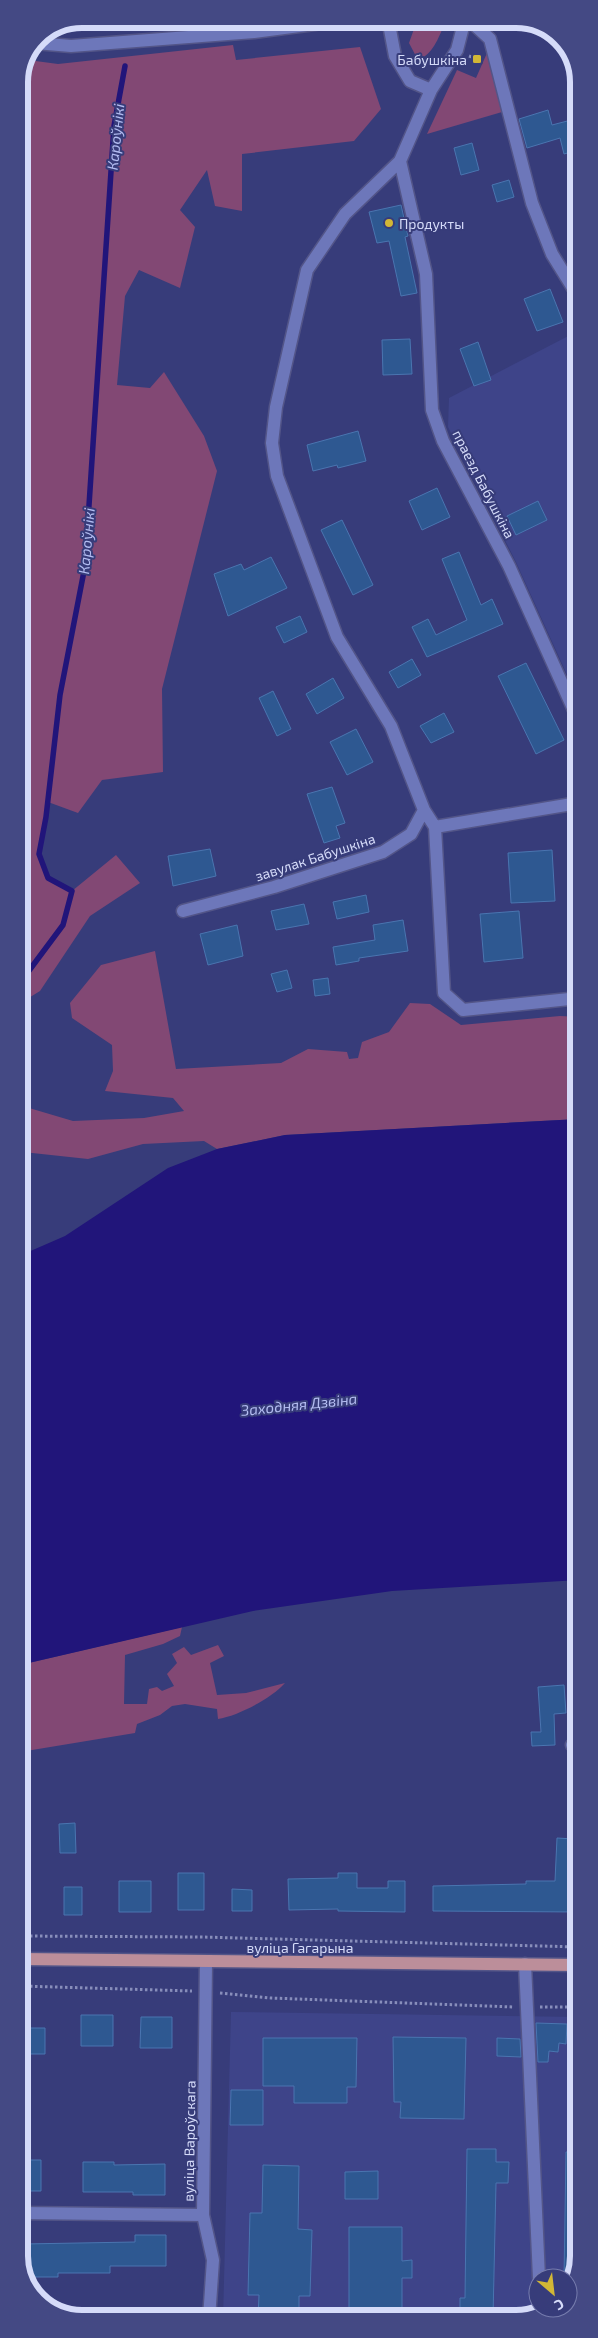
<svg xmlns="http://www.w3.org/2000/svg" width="598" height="2338" font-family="'Exo 2',sans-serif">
<rect width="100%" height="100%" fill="#373c7a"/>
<!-- built -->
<path fill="#3e4489" d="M578 331V699L516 562 448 427 449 398Z
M231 2012 579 2017V2256L568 2286V2278H538V2308H546L528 2318 223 2319Z"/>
<!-- green -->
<path fill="#824874" d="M436 21 444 25C438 39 433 54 418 60L409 43 414 29Z
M233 45 236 60 360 47 381 109 354 141 242 154V211L215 206 207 170 180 210 195 227 180 288 139 270 125 296 117 385 150 388 164 372 204 436 217 471 162 689 163 772 102 780 78 813 48 802 40 853 48 878 72 891 116 855 140 883 90 916 40 991 19 1004V492L31 478 19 459V82L28 60 58 64Z
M487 53 502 112 427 134 457 70 476 78Z
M155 951 176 1069 281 1063 308 1049 347 1052 349 1059 358 1058 362 1042 389 1032 410 1003 430 1004 461 1025 560 1016 579 1017V1119L285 1135 217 1149 204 1141 143 1144 88 1159 23 1152 26 1170 19 1172V1105L73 1121 144 1118 184 1111 173 1098 105 1091 113 1071 112 1045 72 1018 70 1003 101 965Z
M182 1627 180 1636 163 1644 125 1655 124 1704H147L149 1689 157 1687 162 1691 174 1686 167 1674 177 1663 172 1654 184 1647 191 1655 218 1645 224 1656 210 1663 217 1695 246 1693 285 1683C272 1698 238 1716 218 1719L217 1709 185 1704 172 1706 160 1715 137 1724 135 1733 20 1752V1665Z"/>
<!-- water -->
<path fill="#21157a" d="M579 1119V1580L392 1591 253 1611 20 1665 19 1256 65 1236 168 1168 217 1149 285 1135Z"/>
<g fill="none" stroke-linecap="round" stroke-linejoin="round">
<!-- stream -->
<path stroke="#21157a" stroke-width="5.5" d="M19 980 25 976 63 925 72 891 48 878 39 854 46 817 60 695 85 566 114 126 125 66"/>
</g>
<!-- building -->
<path fill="#2e5891" stroke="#4a75b0" d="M548 110 552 125 575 119 578 132V150L564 154 560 138 527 148 519 119Z
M472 143 479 170 461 175 454 148Z
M509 180 514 197 497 202 492 185Z
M401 205 408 236 405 237 417 293 401 296 389 241 377 243 369 212Z
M550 289 563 322 537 331 524 299Z
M410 339 412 374 383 375 382 340Z
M478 342 491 380 474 386 460 349Z
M358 431 366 461 338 468 337 465 313 471 307 445Z
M437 488 450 517 422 530 409 501Z
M538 501 547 520 516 535 507 516Z
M342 520 373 585 353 595 321 530Z
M459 552 481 605 492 599 503 624 427 657 412 627 428 619 436 635 467 620 442 559Z
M271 557 287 588 228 616 214 574 241 564 244 570Z
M300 616 307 632 284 643 276 627Z
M412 659 421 675 398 688 389 672Z
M526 663 564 740 536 754 498 676Z
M333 678 344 698 317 714 306 694Z
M273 691 291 729 277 736 259 698Z
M444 713 454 732 431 743 420 726Z
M356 729 373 762 347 775 330 742Z
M332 787 345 823 336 826 340 838 324 843 307 794Z
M210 849 216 876 173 886 168 856Z
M552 850 555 901 511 903 508 853Z
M366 895 369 912 337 919 333 902Z
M304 904 309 924 276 930 271 911Z
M519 911 523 958 484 962 480 914Z
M403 920 408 951 359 958V961L336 965 333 947 375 940 373 925Z
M237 925 243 956 208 965 200 934Z
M287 970 292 988 277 992 271 974Z
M328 978 330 994 315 996 313 980Z
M564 1685 566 1713 554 1714 555 1745 532 1746 531 1732H541L538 1687Z
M75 1823 76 1853H60L59 1824Z
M557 1838 574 1839 573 1887H579V1912L433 1911V1886L526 1884V1881H555Z
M178 1873H204V1910H178Z
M338 1873H357V1888H388V1881H405V1912L338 1911V1909L289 1910 288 1879 338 1878Z
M119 1881H151V1912H119Z
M64 1887H82V1915H64Z
M232 1889 252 1890V1911H232Z
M81 2015H113V2046H81Z
M141 2017H172V2048H140Z
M536 2023 567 2024 566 2044 559 2043 558 2052 549 2051 548 2062H538Z
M20 2028H45V2054H30V2048H20Z
M393 2037 466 2038 464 2119 400 2118 401 2102H394Z
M263 2038H357L356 2087H347V2103H294V2086H263Z
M497 2038 520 2039 521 2057 497 2056Z
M231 2090H263V2125H230Z
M467 2149H496V2162H509L508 2183H496L493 2318H460V2298H465Z
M566 2152H579V2256L568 2286V2278H564Z
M20 2160H41V2191H20Z
M83 2162H114V2165L165 2164V2195H133V2192H83Z
M263 2165 299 2166 298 2229 312 2230 310 2296H299V2319H258L259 2295H248L250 2213H262Z
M378 2171V2199H345V2172Z
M349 2227H402V2261L412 2260V2278H402V2318H349Z
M135 2235H166V2266H110V2273H58V2277H25L22 2272 23 2244 135 2242Z"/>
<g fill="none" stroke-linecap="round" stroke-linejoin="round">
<!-- minor casing -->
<g stroke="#535588" stroke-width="15">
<path id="minor" d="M388 19 395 56 410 81 431 90
M465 19 457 50 431 90 400 161 345 214 307 270 276 407 272 443 277 476 337 637 391 726 424 810 435 827 578 803
M468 19 490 39 532 203 552 254 578 296
M35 43 71 46 254 32 352 19
M400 161 426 274 432 410 443 441 509 566 578 719
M435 827 444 993 463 1010 579 998
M183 911 274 887 383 852 411 834 424 810
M572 1745 579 1744
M206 1962 203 2215 213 2260 209 2319
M525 1964 539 2278
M20 2213 203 2215
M541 2308V2311"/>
</g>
<!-- major casing -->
<g stroke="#535588" stroke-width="15">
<path id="major" d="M20 1959 579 1965"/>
</g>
<!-- path -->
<path stroke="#888ebb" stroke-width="3" stroke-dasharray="2.5 2.5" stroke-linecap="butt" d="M469 56 477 59
M20 1936 201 1937 579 1947
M20 1986 192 1991
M220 1993 271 1998 514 2007
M540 2007H579"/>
<!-- minor -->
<use href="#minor" stroke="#6d77ba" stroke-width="12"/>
<!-- major -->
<use href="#major" stroke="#bc8e9a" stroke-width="12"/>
</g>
<!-- markers -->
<g fill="#d2b736" stroke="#373c7a" stroke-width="2">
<rect x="472" y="54" width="10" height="10" rx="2.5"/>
<circle cx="389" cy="223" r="5"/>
</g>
<g text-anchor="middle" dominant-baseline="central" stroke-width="4" stroke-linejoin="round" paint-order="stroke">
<!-- poi labels -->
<g font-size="14" fill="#d5dbf9" stroke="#373c7a" text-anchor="end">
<text x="467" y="59">Бабушкіна</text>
<text x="399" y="223" text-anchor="start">Продукты</text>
</g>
<!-- street labels -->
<g font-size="14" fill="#d5dbf9" stroke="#373c7a">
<text transform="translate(484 484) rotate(63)">праезд Бабушкіна</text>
<text transform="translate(315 857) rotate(-18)">завулак Бабушкіна</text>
<text x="300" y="1947">вуліца Гагарына</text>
<text transform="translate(189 2141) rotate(-89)">вуліца Вароўскага</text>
</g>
<!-- water labels -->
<g font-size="15" font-style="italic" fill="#b3bcf1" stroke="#373c7a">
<text transform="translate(115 137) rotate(-84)">Кароўнікі</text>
<text transform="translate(86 541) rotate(-85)">Кароўнікі</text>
<text transform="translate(299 1404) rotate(-6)">Заходняя Дзвіна</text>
</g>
</g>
<!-- crop -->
<path d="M0 0H598V2338H0ZM82 28H516A54 54 0 0 1 570 82V2256A54 54 0 0 1 516 2310H82A54 54 0 0 1 28 2256V82A54 54 0 0 1 82 28Z" fill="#444984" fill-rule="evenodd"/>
<path fill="none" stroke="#d5dbf9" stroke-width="6" d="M82 28H516A54 54 0 0 1 570 82V2256A54 54 0 0 1 516 2310H82A54 54 0 0 1 28 2256V82A54 54 0 0 1 82 28Z"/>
<!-- north arrow -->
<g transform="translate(553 2293) rotate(152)"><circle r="24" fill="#373c7a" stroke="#767cad"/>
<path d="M0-4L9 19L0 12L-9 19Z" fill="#d2b736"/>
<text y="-8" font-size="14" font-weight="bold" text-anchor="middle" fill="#d5dbf9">С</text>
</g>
</svg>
